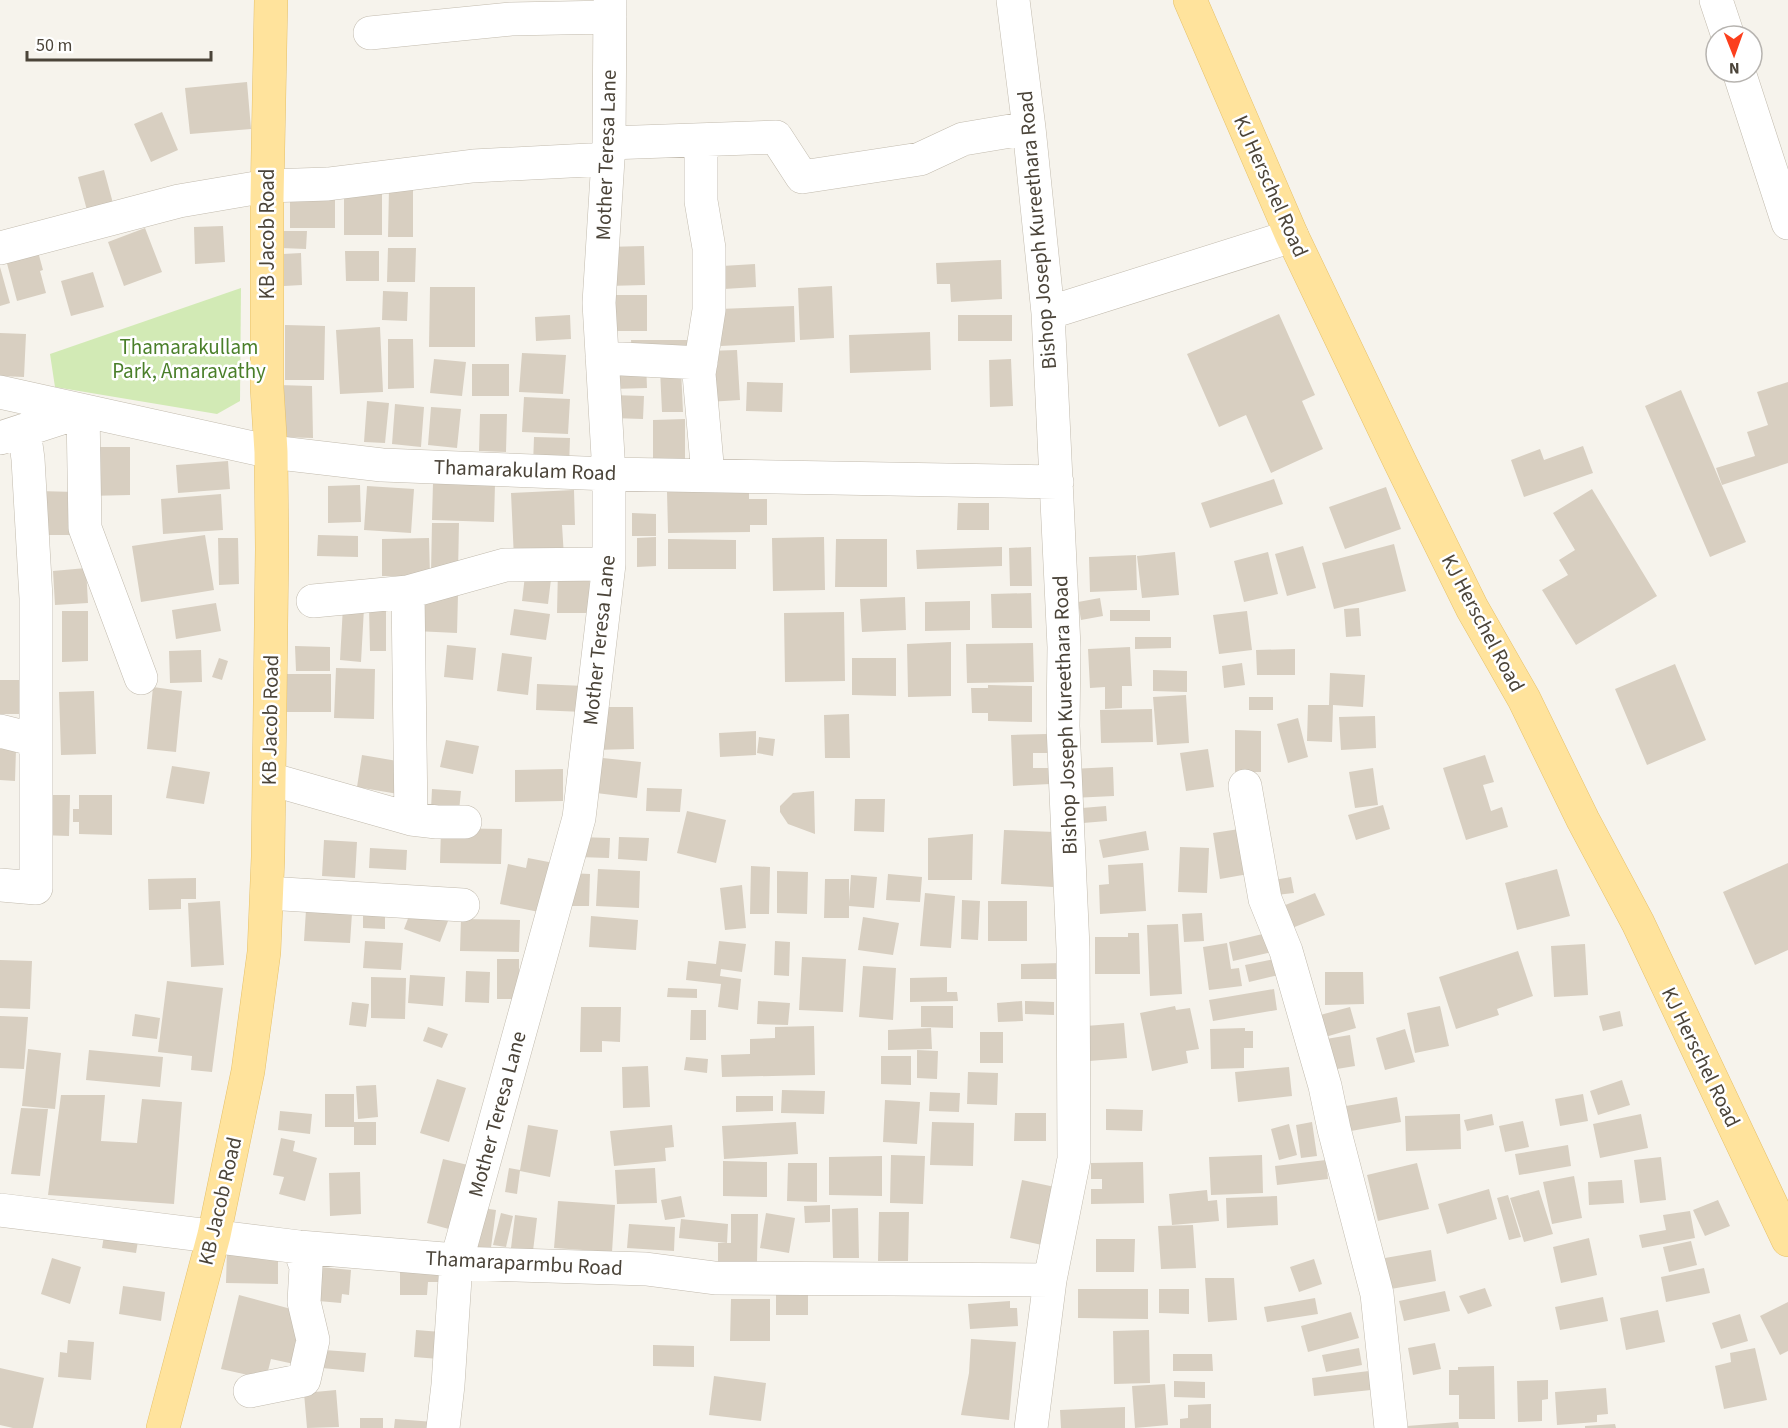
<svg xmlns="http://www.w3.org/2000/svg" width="1788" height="1428" font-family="'Source Sans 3',sans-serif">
<rect width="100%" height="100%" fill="#f6f3ec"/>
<!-- green -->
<path fill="#d2eab5" d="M241 288 240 401 217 414 55 387 50 354Z"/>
<!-- building -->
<path fill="#d8cfc1" d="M247 82 251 129 190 134 185 88Z
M162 112 178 150 151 162 134 124Z
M104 170 114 207 88 214 78 177Z
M344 186H382V235H344Z
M389 188 413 189V237H388Z
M290 195H335V228H290Z
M223 226 225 262 195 264 194 227Z
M145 228 162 272 124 286 108 242Z
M281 231H307L306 249 281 248Z
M644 246 645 285 607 286 606 247Z
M37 248 43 270 40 271 46 293 17 301 5 256Z
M388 248H416L415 282H387Z
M345 251H379V281H346Z
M301 253 302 285 284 286 283 254Z
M1001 260 1002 299 951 302 950 284H937L936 263Z
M755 264 756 287 724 289 722 266Z
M0 267 10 303 0 306Z
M93 272 104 307 71 316 61 281Z
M832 286 834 338 800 340 798 288Z
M430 287H475V347H429Z
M383 291 408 292 407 321 382 320Z
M610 295H647V331H610Z
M794 306 795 342 721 346 719 309Z
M1279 314 1315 395 1302 401 1323 449 1271 473 1246 415 1219 427 1187 354Z
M570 315 571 339 536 341 535 317Z
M958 315H1012V341H958Z
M285 325 325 326 324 380H285Z
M380 327 383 392 340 394 336 330Z
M930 332 931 370 850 373 849 335Z
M0 333 26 334 24 377 0 376Z
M388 339H413L414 388 388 389Z
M631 340H687V356H632Z
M737 350 740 400 708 402 706 351Z
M522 353 566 355 563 394 519 392Z
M434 359 466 362 462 396 430 393Z
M1011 359 1013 406 990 407 989 360Z
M646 362 647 388 613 389V363Z
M472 364H509V396H472Z
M681 369 683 412H662L660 370Z
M747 382 783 383 782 412 746 411Z
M1788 382V463L1722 485 1716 468 1755 456 1747 432 1768 425 1757 392Z
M279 385 312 386 313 438 279 437Z
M1681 390 1746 542 1710 557 1645 406Z
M612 395 644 396 643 419 612 418Z
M524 397 570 399 568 434 522 432Z
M367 401 389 403 385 443 364 442Z
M395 404 424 407 421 447 392 444Z
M431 407 461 409 457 448 428 445Z
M480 414H507L506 452 479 451Z
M685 419V459L653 460V420Z
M534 437 570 438 569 466 533 465Z
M1583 446 1593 473 1524 497 1511 460 1540 449 1544 460Z
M87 447H130V495L87 496Z
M228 461 230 489 178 493 176 465Z
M1274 479 1283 504 1210 528 1201 503Z
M433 483 495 484 494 522 432 520Z
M360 485 361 522 328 523V486Z
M367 486 414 489 411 533 364 530Z
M1386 487 1401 529 1345 549 1329 507Z
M1592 489 1657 596 1576 645 1542 590 1568 575 1559 560 1575 550 1553 513Z
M574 490 575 525H562L564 557 514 559 511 493Z
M749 490V499H767V525H750V532L668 533 667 492Z
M38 491 76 492V535H37Z
M221 494 223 530 163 534 161 499Z
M958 503H989V530H957Z
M632 513 656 514V536H632Z
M432 523H459L458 573H431Z
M205 535 214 590 141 602 132 546Z
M318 535 358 536V557L317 556Z
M656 537V566L637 567V538Z
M824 537 825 590 773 591 772 538Z
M218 538H238L239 584 219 585Z
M429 538 430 576H382V539Z
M668 539 736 540V569H668Z
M836 539H887V587H835Z
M1394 544 1406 591 1334 609 1322 563Z
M1303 546 1316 588 1287 596 1275 554Z
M1002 547V566L917 569 916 550Z
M1031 547 1032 586H1010L1009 548Z
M1175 552 1179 595 1142 598 1137 556Z
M1268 552 1278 594 1244 602 1234 561Z
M1136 555 1137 590 1090 592 1089 557Z
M526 567 552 571 548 604 522 601Z
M86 568 88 603 55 605 53 571Z
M558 569 590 570 589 613H557Z
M417 593 458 595 457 633 415 631Z
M1031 593 1032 628H992L991 594Z
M905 597 906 630 862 632 860 599Z
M1100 598 1103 616 1081 620 1078 602Z
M970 601V630L925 631V602Z
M216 603 221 631 176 639 172 610Z
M343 606 364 608 361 662 340 660Z
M369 607H386V651H370Z
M1359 608 1361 636 1346 637 1344 609Z
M514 609 550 614 546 640 510 635Z
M1110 610H1150V621H1110Z
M62 611H88V661L62 662Z
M1247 611 1252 650 1219 654 1213 615Z
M844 612 845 681 785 682 784 613Z
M1135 637H1171V648L1135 649Z
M951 642V696L908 697 907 644Z
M1033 643 1034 682 967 683 966 644Z
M447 645 476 648 473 680 444 677Z
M295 646 330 647V671H296Z
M1130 647 1132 686H1122V708L1105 709V687L1090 688 1088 649Z
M1295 649V675H1257L1256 650Z
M201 650 202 682 170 683 169 651Z
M502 653 532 657 528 695 497 691Z
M219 658 228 661 222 680 212 677Z
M852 658H896V696L852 695Z
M1242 663 1245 685 1224 688 1222 666Z
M1675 664 1706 740 1647 765 1615 689Z
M336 668 375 669 374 719 334 718Z
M1153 670 1187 671V692L1153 691Z
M1330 673 1365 675 1363 707 1333 705 1332 742 1307 741 1308 705H1329Z
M286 674H331V712H285Z
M0 680H21L20 714H0Z
M537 684 585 686 584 712 536 710Z
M988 685 1032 686V722L988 721V713H972L971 688H988Z
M153 687 182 691 176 752 147 749Z
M94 691 96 754 61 755 59 692Z
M1186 695 1189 743 1157 745 1153 697Z
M1249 697H1273V710H1249Z
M594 707H633L634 749 594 750Z
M1152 709 1153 742 1101 743 1100 710Z
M849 714 850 758H825L824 715Z
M1375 716 1376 748 1341 750 1339 717Z
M1298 718 1308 757 1288 763 1277 724Z
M1235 730 1261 731V772H1235Z
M756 731V755L720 757 719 733Z
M1047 734 1048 753H1033V768H1048L1050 784 1013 786 1011 735Z
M759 737 775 739 773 756 757 753Z
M446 740 479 746 473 774 440 767Z
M0 749H16L15 781 0 780Z
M1208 749 1214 787 1186 791 1180 753Z
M362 755 403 762 398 794 357 787Z
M1485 755 1494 782 1483 785 1491 811 1502 807 1508 827 1466 840 1443 768Z
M593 757 641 762 637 798 588 792Z
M172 766 210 772 204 804 166 798Z
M1113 767 1114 796 1072 798 1070 769Z
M1373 768 1378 805 1355 808 1349 772Z
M563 769V801L515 802V770Z
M647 788 682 789 680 812 646 811Z
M432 789 461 791 459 811 431 809Z
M814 791 815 834 788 824 780 812V806L793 793Z
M40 795H70L69 836 39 835Z
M79 795H112V835L79 834V822H73V809H79Z
M855 799H885L884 832 854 831Z
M1383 805 1390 829 1356 840 1348 815Z
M1106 806 1107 821 1083 823 1082 808Z
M687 811 726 820 716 863 677 853Z
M441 828 502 829 501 864 440 863Z
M1246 828 1254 873 1220 879 1213 833Z
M1004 830 1055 832 1053 887 1001 884Z
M1146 831 1149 850 1103 858 1099 840Z
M973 834 972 880H928V838Z
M579 837 610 838 609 858 578 857Z
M619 837 649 838 647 861 618 859Z
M324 840 357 842 355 878 322 876Z
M1180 847 1209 848 1207 893 1178 892Z
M370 848 407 850 406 870 369 868Z
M528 858 559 864 549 914 500 904 508 864 526 868Z
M1143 863 1146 911 1100 914 1099 885 1109 884 1108 865Z
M1788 863V950L1755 965 1723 892Z
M751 866 770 867 769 914H750Z
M598 869 640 871 639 908 596 906Z
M1557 869 1570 916 1517 930 1505 883Z
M777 871 808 872 807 914 777 913Z
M569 873 590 874 589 906H569Z
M888 874 922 877 920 902 886 900Z
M851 875 877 877 874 908 849 906V918H824L825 879H849V902Z
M1291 877 1294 893 1276 895 1274 880Z
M196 878V899H181V909L149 910 148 879Z
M742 885 746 928 725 930 720 888Z
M925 893 955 896 951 948 920 946Z
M1315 893 1325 915 1287 930 1278 908Z
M962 900 980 901 978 940 961 939Z
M220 901 224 965 191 967 188 903Z
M988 901H1027V941H988Z
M363 907 385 908V929L363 928Z
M412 908 448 921 440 942 404 929Z
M306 910 352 913 350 943 304 941Z
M1202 913 1204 941 1184 942 1182 914Z
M591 916 638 920 636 950 589 947Z
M863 917 899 923 893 955 858 950Z
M461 919 520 920 519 952 460 951Z
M1178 924 1182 994 1150 996 1147 925Z
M1271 932 1276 951 1233 961 1229 942Z
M1128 933H1139L1140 974H1095V937H1128Z
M365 941 403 943 401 970 363 968Z
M719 941 746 944 742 972 721 969 720 976 741 979 738 1010 718 1007 721 984 686 980 688 961 716 964Z
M775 941 790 942 789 976 774 975Z
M1227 943 1231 969 1239 968 1242 986 1209 990 1203 947Z
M1585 944 1588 995 1554 997 1551 946Z
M1518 951 1533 996 1497 1009 1499 1015 1456 1029 1439 977Z
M802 957 846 959 843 1012 799 1010Z
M1280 958 1283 974 1249 982 1245 965Z
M497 959H519V999H497Z
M0 960 32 961 30 1009 0 1008Z
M1062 963V979H1021V964Z
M863 966 896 968 893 1020 859 1017Z
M466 971 490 972 489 1003 465 1002Z
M1325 972H1363L1364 1004 1325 1005Z
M410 975 445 977 443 1006 408 1003Z
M371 977 406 978 405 1019 371 1018Z
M947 977V992H957L958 1001 910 1002V978Z
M167 981 223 988 212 1072 191 1070 192 1056 158 1052Z
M668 988 697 989V998L667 997Z
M1274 989 1277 1010 1213 1021 1209 1000Z
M758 1001 790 1003 788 1025 757 1024Z
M1022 1001 1023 1021 998 1022 997 1003Z
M1025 1001 1054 1002V1015L1025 1014Z
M352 1002 369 1004 366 1027 349 1025Z
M921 1006H953V1028L921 1027Z
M1175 1006 1176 1010 1190 1008 1199 1049 1186 1051 1188 1063 1152 1071 1140 1013Z
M1440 1006 1449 1046 1415 1053 1407 1013Z
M581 1007H621L620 1042 602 1041V1052H580Z
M1350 1007 1356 1028 1315 1040 1309 1018Z
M691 1010H706V1040H690Z
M1620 1011 1623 1026 1603 1031 1599 1016Z
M135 1014 160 1018 157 1039 132 1036Z
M0 1016 28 1017 24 1069 0 1068Z
M1124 1023 1127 1058 1089 1061 1086 1026Z
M814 1026 815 1075 722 1077 721 1055 750 1054V1039L775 1038V1027Z
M428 1027 448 1034 442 1048 423 1041Z
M931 1028 932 1049 888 1050V1030Z
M1245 1028V1031H1253V1048H1244V1068L1211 1069 1210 1029Z
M1405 1029 1415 1062 1385 1070 1376 1038Z
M980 1032H1003V1063H980Z
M1350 1035 1355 1066 1325 1071 1320 1040Z
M28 1049 61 1053 55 1109 22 1106Z
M89 1050 163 1057 160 1087 86 1080Z
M917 1050 938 1051 937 1079 917 1078Z
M881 1056H911V1085L881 1084Z
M686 1057 708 1059 707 1073 684 1070Z
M648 1066 650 1107 623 1108 622 1067Z
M1289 1067 1292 1096 1238 1102 1235 1072Z
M968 1072 998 1073 997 1105 967 1104Z
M437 1079 466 1088 449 1142 420 1133Z
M1622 1080 1630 1105 1598 1115 1590 1091Z
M376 1085 378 1117 358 1119 356 1086Z
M782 1090 825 1091 824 1114 781 1113Z
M930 1092 960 1093 959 1112 929 1111Z
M325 1094H354V1122H376V1145H354V1127H325Z
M1583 1094 1588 1121 1560 1126 1555 1099Z
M61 1095H105L101 1141 137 1143 142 1099 182 1102 174 1204 48 1195Z
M736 1096H773V1111L736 1112Z
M1397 1097 1401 1122 1351 1131 1346 1106Z
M885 1100 920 1102 917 1144 883 1142Z
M21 1108 48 1109 40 1176 11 1174Z
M1106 1109 1143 1110 1142 1131 1106 1130Z
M280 1111 312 1114 310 1134 278 1130Z
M1015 1113H1046V1141H1014Z
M1460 1114 1461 1149 1406 1151 1405 1116Z
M1492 1114 1494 1125 1467 1131 1464 1120Z
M1641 1114 1648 1148 1600 1158 1593 1124Z
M1523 1121 1529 1147 1505 1152 1499 1126Z
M796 1122 798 1154 724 1159 722 1126Z
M932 1122 974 1123 973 1166 930 1165Z
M1312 1122 1317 1156 1301 1158 1296 1125Z
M1289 1124 1297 1155 1279 1160 1271 1129Z
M528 1125 558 1130 550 1177 520 1171 517 1194 505 1192 509 1168 520 1170Z
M672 1125 674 1147 665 1148 666 1161 614 1166 610 1131Z
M281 1138 295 1141 293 1151 317 1158 305 1201 279 1194 284 1177 273 1175Z
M1568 1145 1571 1166 1519 1175 1515 1154Z
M891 1155 925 1156 923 1204 890 1203Z
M1262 1155 1263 1193 1211 1195 1209 1157Z
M882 1156V1196L829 1195V1157Z
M1661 1157 1666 1200 1640 1203 1634 1160Z
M443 1159 472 1166 456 1231 427 1223Z
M1326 1160 1328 1179 1277 1185 1275 1166Z
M723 1161 767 1162V1197L723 1196Z
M1143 1162 1144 1203 1091 1204V1189H1102V1179H1091V1163Z
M788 1163H817V1202L787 1201Z
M1417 1163 1429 1209 1378 1221 1367 1175Z
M655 1168 657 1203 617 1204 615 1170Z
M360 1172 361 1214 330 1216 329 1173Z
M1574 1176 1582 1218 1552 1224 1543 1182Z
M1022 1180 1055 1187 1042 1245 1010 1238Z
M1622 1180 1624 1203 1589 1205 1588 1182Z
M1489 1189 1497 1219 1447 1234 1438 1204Z
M1207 1190 1208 1201 1217 1200 1219 1221 1172 1225 1169 1194Z
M1539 1190 1553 1234 1524 1242 1510 1198Z
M1508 1195 1521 1237 1509 1240 1497 1198Z
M681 1196 685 1217 665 1220 661 1200Z
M1277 1196 1278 1225 1227 1228 1226 1198Z
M1718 1200 1730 1226 1705 1236 1693 1210Z
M558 1201 615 1205 612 1252 554 1248Z
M830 1205V1222L805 1223 804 1206Z
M475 1207 496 1210 490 1255 469 1252Z
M858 1208 859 1258H833L832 1209Z
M1690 1211 1695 1238 1642 1248 1639 1235 1666 1230 1663 1215Z
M879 1212H909L908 1261H878Z
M501 1213 513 1216 506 1247 493 1245Z
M766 1213 795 1218 789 1253 760 1248Z
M731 1214H758L757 1262H718V1243H731Z
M515 1215 537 1218 533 1251 511 1248Z
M681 1219 728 1224 727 1243 679 1238Z
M106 1223 140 1229 136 1253 102 1248Z
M629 1224 675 1227 674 1251 627 1248Z
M1193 1225 1196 1268 1161 1269 1158 1226Z
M1589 1238 1597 1275 1561 1283 1553 1247Z
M1096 1239H1135L1134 1272H1096Z
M1691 1241 1697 1265 1669 1272 1663 1247Z
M227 1250 278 1251V1284L226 1283Z
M1431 1250 1436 1281 1391 1289 1385 1258Z
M52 1258 81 1267 70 1304 41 1294Z
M1314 1259 1322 1284 1299 1292 1290 1267Z
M400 1262 443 1263V1282H428L427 1295H400Z
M310 1266 351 1270 349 1295 342 1294 341 1303 307 1300Z
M1704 1268 1710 1293 1666 1302 1661 1277Z
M1205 1278H1234L1237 1320 1208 1322Z
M123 1286 165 1292 161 1321 119 1314Z
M1485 1288 1492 1306 1468 1314 1459 1296Z
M1078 1289H1148V1319L1078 1318Z
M1159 1289H1189V1314L1159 1313Z
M808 1290V1315H776V1291Z
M1445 1291 1450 1311 1404 1321 1399 1301Z
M239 1295 306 1313 294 1364 271 1359 266 1379 221 1369Z
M1603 1297 1608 1321 1560 1330 1555 1307Z
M1315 1298 1318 1314 1267 1322 1264 1307Z
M731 1299H770V1341H730Z
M1010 1301V1308H1017L1018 1326 970 1329 968 1304Z
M1788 1302V1351L1780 1355 1760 1316Z
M1658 1310 1665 1342 1626 1350 1620 1318Z
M1351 1312 1359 1338 1308 1352 1301 1326Z
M1740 1314 1748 1341 1721 1349 1712 1323Z
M416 1330 441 1332 439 1359 414 1357Z
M1149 1330 1150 1383 1114 1384 1113 1331Z
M971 1339 1016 1342 1009 1420 961 1415 969 1373Z
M68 1340 94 1342 91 1380 58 1377 60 1352 67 1353Z
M1435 1343 1441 1369 1413 1375 1408 1348Z
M653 1345 694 1346V1367L653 1366Z
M1359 1348 1362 1365 1326 1372 1322 1355Z
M1755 1348 1767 1400 1724 1409 1715 1366 1731 1362 1730 1353Z
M324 1350 366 1353 364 1372 322 1368Z
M1173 1354H1212L1213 1371H1173Z
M1494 1366 1495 1419H1459V1395H1449V1370H1458V1367Z
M0 1368 44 1378 33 1428H13L0 1425Z
M1369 1371 1371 1390 1314 1396 1312 1378Z
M714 1376 766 1383 761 1421 709 1415Z
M1548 1380V1399L1542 1400V1421L1518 1422 1517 1381Z
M1174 1381 1205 1382V1398L1174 1397Z
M1165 1384 1168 1425 1135 1428 1132 1386Z
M1606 1388 1608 1414 1597 1415V1422L1557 1425 1555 1392Z
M336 1390 339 1427 307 1428 304 1393Z
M1211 1404V1428H1180V1419L1188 1418V1405Z
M1125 1407V1428H1061L1060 1410Z
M360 1418H383V1428H360Z
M395 1419 434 1422V1428H394Z
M1458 1422 1459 1428H1407V1426Z
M1615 1424 1616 1428H1585V1426Z"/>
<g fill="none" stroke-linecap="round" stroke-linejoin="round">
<!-- minor casing -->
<g stroke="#c2bbae" stroke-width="34">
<path id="minor" d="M1013 0 1029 128 1048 313 1064 647 1063 726 1073 948 1074 1159 1050 1280 1031 1428
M1716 0 1728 36
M370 33 511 19 610 17
M1739 72 1788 223
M701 140V201L709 248V310L699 374 708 475
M609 143 776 137 802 177 920 159 963 139 1029 128
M0 248 179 201 267 186 328 184 473 166 608 159
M1048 313 1292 236
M602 358 701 363
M0 392 271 452 382 465 609 474 1057 482
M0 438 83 411 85 528 141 678
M408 592 411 819
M313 601 408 592 505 565 609 564
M0 731 36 740
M270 779 411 819 437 822H465
M1245 786 1265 899 1286 951 1325 1086 1334 1129 1377 1294 1391 1428
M0 885 36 888V598L28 459 24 430
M267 893 463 905
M0 1210 299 1247 444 1259 456 1263 646 1269 715 1278 1050 1280
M250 1391 304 1380 313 1340 304 1302 306 1267 299 1247
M443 1428 448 1385 456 1263 579 818 609 564V474L599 303 609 143 610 0"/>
</g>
<!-- major casing -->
<g stroke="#e6c16a" stroke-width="34">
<path id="major" d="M1190 0 1292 236 1400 462 1472 608 1524 699 1583 820 1638 923 1788 1240
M163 1428 214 1235 248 1071 264 952 268 857 272 549 271 452 267 388V199L271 0"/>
</g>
<!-- minor -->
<use href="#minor" stroke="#fff" stroke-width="33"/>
<!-- major -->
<use href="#major" stroke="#ffe39c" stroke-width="33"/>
</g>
<g text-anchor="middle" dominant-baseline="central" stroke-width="5" stroke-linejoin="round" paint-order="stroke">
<!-- street labels -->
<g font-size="21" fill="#4b4439" stroke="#fff">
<text transform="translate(606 155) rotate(-88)">Mother Teresa Lane</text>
<text transform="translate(1271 186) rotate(66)">KJ Herschel Road</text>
<text transform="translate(1037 230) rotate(-95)">Bishop Joseph Kureethara Road</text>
<text transform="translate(267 234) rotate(-90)">KB Jacob Road</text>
<text transform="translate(525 470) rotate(2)">Thamarakulam Road</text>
<text transform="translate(1483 623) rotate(62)">KJ Herschel Road</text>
<text transform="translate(599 640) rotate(-84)">Mother Teresa Lane</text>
<text transform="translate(1065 715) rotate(-92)">Bishop Joseph Kureethara Road</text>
<text transform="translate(270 720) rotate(-89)">KB Jacob Road</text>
<text transform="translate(1701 1057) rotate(64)">KJ Herschel Road</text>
<text transform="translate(497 1114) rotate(-75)">Mother Teresa Lane</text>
<text transform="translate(220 1201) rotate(-77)">KB Jacob Road</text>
<text transform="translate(524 1263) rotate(3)">Thamaraparmbu Road</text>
</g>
<!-- park labels -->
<g font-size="21" fill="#4a7f2a" stroke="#fff">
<text x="189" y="347">Thamarakullam<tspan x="189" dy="24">Park, Amaravathy</tspan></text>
</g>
</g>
<!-- north arrow -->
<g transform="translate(1734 54) rotate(179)"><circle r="28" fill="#ffffff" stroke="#b7b4b0" stroke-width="1.5"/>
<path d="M0-4.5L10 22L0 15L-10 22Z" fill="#fc3f1d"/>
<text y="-9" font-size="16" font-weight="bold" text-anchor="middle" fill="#4b4439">N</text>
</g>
<!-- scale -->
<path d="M27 51v9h184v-9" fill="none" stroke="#4b4439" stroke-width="3"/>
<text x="36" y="51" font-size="18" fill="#4b4439" stroke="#ffffff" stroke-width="4.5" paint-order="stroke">50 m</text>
</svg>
